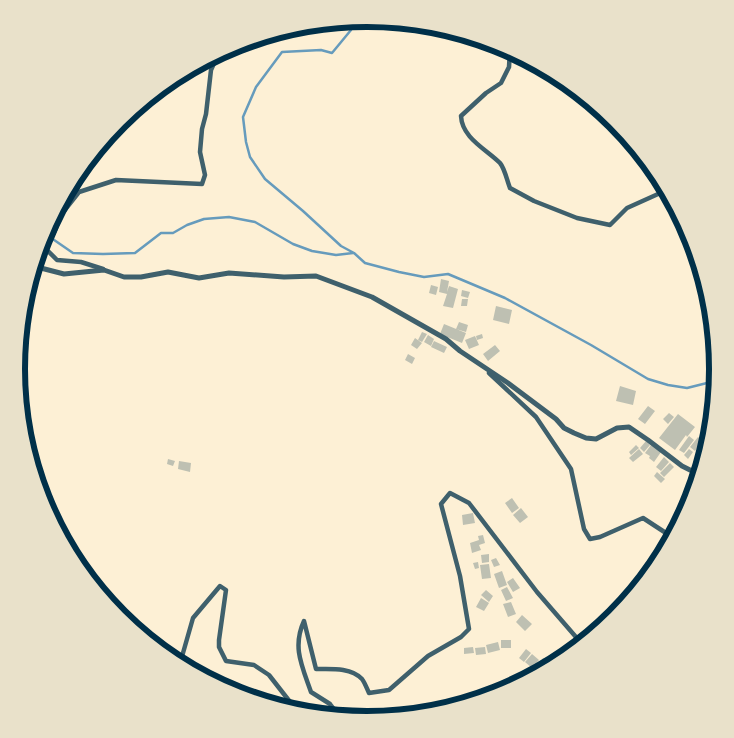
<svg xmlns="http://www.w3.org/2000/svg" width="734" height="738" font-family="Jost,sans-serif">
<rect width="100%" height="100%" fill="#fdf0d5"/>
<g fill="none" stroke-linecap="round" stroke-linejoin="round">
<!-- stream -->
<path stroke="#669bbc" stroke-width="2.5" d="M353 20 351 30 332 53 321 50 282 52 256 87 243 117 246 142 250 157 265 179 303 211 341 246 354 253 365 263 399 272 424 277 448 274 505 298 591 345 648 379 668 385 687 388 707 383 717 375
M44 233 73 253 103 254 135 253 161 233H173L187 225 204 219 229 217 255 222 293 244 312 251 336 255 353 253"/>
</g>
<!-- building -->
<path fill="#bec0b2" d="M441 279 449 281 447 292 449 286 458 289 453 308 443 306 447 294 439 292Z
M431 285 438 287 436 295 429 293Z
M462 290 470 292 468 298 461 296Z
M462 299H468L467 306H461Z
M496 306 512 310 509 324 493 320Z
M459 322 468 325 466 332 456 329Z
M444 324 466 333 462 343 440 334Z
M422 332 427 334 422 342 418 340Z
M482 334 483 338 477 340 476 336Z
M428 335 434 339 431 346 424 342Z
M475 336 479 345 469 349 465 340Z
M415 338 422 343 417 349 411 345Z
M434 341 447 347 444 353 431 347Z
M495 345 500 351 488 361 483 354Z
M408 354 415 358 412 364 405 360Z
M620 386 636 391 633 405 616 401Z
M648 406 655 411 645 424 638 419Z
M669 413 674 417 668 424 663 419Z
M678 414 695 427 687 437 686 435 675 450 659 438Z
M689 436 694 440 684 453 679 450Z
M698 437 703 441 695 451 690 447Z
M646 441 650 445 644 452 640 448Z
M636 445 639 448 631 455 629 452Z
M651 445 661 452 654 462 649 458 650 456 645 453Z
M639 449 643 454 633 462 629 458Z
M689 449 693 452 688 459 684 455Z
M664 457 669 462 661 471 656 467Z
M168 459 175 461 173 466 167 464Z
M179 461 191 463 190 472 178 469Z
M670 463 674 467 664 477 660 473Z
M657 472 665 479 661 483 654 476Z
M512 498 519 508 512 513 505 503Z
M521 508 528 517 520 523 513 515Z
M473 513 475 523 463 525 462 515Z
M483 535 485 543 479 545 481 550 472 553 470 543 479 540 478 536Z
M489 554V562L482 563 481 555Z
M496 558 500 565 494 567 491 560Z
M478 562 479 568 475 569 473 563Z
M489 564 491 578 482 579 480 565Z
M502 571 507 585 499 588 494 574Z
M513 578 520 588 513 592 507 582Z
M507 587 513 598 506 601 501 590Z
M486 590 493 596 489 602 481 595Z
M481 598 489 603 484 611 476 607Z
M511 602 516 614 508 617 503 604Z
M522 615 532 624 525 631 516 622Z
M501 640H511V648H501Z
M498 642 500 650 488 653 486 645Z
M473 647 474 653 464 654V648Z
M485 647 486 654 476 655 475 648Z
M526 649 531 653 524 662 519 658Z
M532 654 539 660 532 668 525 662Z
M543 658 554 665 546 669 539 664Z
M537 667 545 670 536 674H535Z"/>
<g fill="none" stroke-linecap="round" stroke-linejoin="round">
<!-- minor -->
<path stroke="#3f606c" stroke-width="4.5" d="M510 50 509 67 501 83 486 93 461 116C462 138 486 149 500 163 505 169 507 181 510 188L534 201 577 218 610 225 627 208 667 190
M103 269 81 262 57 260 46 249 56 228 60 216 79 192 116 180 202 184 205 175 200 152 202 129 206 114 211 70 219 52
M489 373 536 417 571 469 584 529 590 539 600 537 643 518 669 535H674
M192 671 181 660 193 618 220 586 226 590 219 640V647L226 661 254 665 269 675 294 707 310 714
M340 717 330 704 311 692C302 666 292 647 304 621L316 669C330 669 351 667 362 679 365 683 367 689 369 693L389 690 428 656 461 637 469 629 460 576 441 504 450 493 469 503 537 592 582 644"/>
<!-- tertiary -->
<path stroke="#3f606c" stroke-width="5" d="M33 266 64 274 104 270 124 277H141L168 272 199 278 229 273 284 277 316 276 372 297 446 339 460 351 508 383 556 419 564 428 574 433 586 438 596 439 617 428 629 427 648 440 682 466 690 470 700 472"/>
</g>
<!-- crop -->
<path d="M0 0H734V738H0ZM25 369a342 342 0 1 1 684 0a342 342 0 1 1-684 0Z" fill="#e9e1ca" fill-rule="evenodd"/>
<path fill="none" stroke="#003049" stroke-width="6" d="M25 369a342 342 0 1 1 684 0a342 342 0 1 1-684 0Z"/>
</svg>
